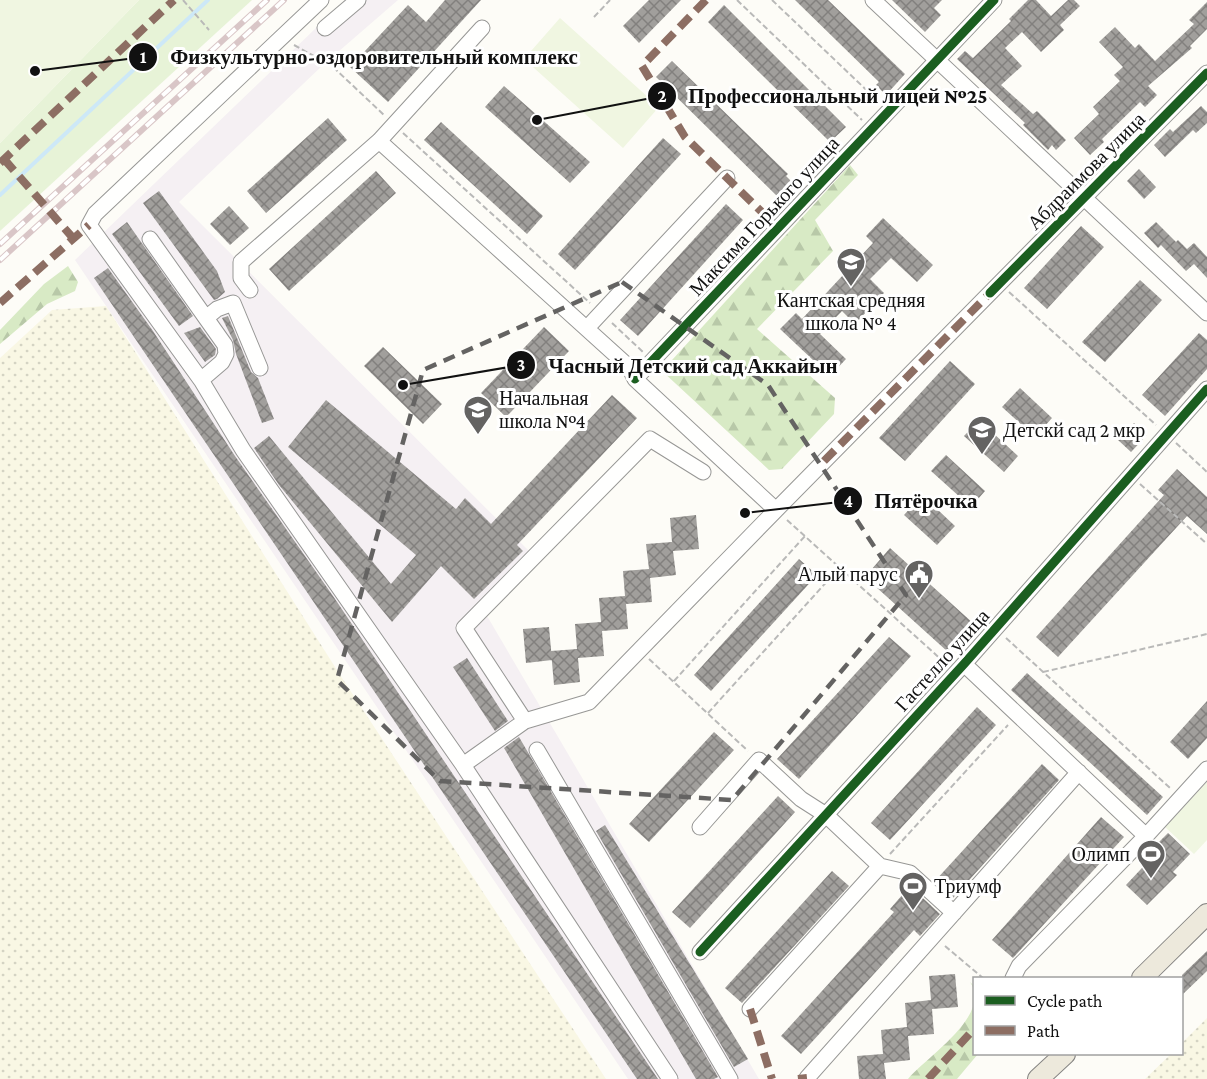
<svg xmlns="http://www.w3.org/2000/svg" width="1207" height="1079" font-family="'Crimson Pro',serif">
<defs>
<pattern id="farmland-dots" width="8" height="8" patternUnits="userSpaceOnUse" patternTransform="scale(1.5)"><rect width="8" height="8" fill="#f9f7e4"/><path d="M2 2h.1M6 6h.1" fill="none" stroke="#d4d3c3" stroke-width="1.8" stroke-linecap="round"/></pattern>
<pattern id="forest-firs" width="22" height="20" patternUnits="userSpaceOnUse" patternTransform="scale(1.5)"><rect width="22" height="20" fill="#d8eac5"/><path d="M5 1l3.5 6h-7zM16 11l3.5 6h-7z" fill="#b8c8a8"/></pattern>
<pattern id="building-cross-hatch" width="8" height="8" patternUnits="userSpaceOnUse" patternTransform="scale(1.5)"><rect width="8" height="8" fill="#a19f9c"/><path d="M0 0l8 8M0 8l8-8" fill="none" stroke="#82807e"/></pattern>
</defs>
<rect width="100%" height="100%" fill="#fdfcf7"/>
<!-- industrial -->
<path fill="#f5f0f3" d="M345 0H398L323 65 179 202 532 554 480 604 759 1079H628L75 260Z"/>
<!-- farmland -->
<path fill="url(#farmland-dots)" d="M106 306 342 678 606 1079H0V358L52 310Z
M1207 1018V1079H1145L1171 1054H1182V1043Z"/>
<!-- grass -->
<path fill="#e7f3d7" d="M139 0H252L0 231V143Z"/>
<!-- forest -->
<path fill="url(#forest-firs)" d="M850 165 858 175 815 220 833 251 757 329 835 398 834 414 782 469 769 470 662 371Z
M68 266 78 282 75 291 47 304 0 344V330L44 284Z
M970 982 974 986V1054H978L957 1079H908C926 1057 993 1015 970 982Z"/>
<!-- pitch -->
<path fill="#f0f6e1" d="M0 0H139L0 143Z
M560 18 659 107 623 148 524 59Z
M1207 782V840L1194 854 1165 827Z"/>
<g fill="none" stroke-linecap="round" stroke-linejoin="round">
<!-- stream -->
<path stroke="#cde8f7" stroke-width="4" d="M0 195 208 0"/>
</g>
<!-- building -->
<path fill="url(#building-cross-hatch)" d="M445 0H481L388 102 350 67 408 5 426 22Z
M649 0H681L639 43 623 26Z
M795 0H828L905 74 886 95 876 85 879 82Z
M892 0H942L934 8 941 15 925 32Z
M1028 0H1036L1051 16 1068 0H1074L1080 6 1060 25 1064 30 1041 52 1022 32 1005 48 1022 66 1001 85 1033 114 1037 111 1066 140 1056 150 1052 145 1048 150 1023 125 1025 123 957 59 965 51 973 58 1011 21 1009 19Z
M1207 2V29L1190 46 1192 48 1148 86 1157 95 1145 107 1140 102 1102 139 1104 142 1090 155 1074 138 1099 114 1093 107 1120 81 1114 75 1123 67 1099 42 1115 27 1135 48 1139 44 1155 61 1194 24 1189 20Z
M724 5 846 127 830 142 708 22Z
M672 61 788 174 786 176 794 184 780 199 656 77Z
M504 86 590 162 570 183 485 107Z
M1201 106 1207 112V123L1196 133 1193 130 1165 157 1154 145 1170 129 1173 132Z
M328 118 347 140 266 213 247 191Z
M441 122 543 216 527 234 424 140Z
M663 138 681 154 575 270 558 254Z
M1139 169 1156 187 1144 199 1127 181Z
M376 171 396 193 289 291 269 269Z
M159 191 217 271 225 292 217 299 214 300 143 203Z
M726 204 743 220 638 336 620 320Z
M229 206 249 228 230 245 210 224Z
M883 218 933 265 917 282 891 258 870 279 884 293 855 324 842 311 820 334 846 359 830 376 780 329 796 313 802 319 873 243 866 236Z
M127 222 193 316 179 326 112 234Z
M1156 222 1176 242 1178 240 1187 249 1194 243 1207 257V278L1194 264 1186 271 1161 245 1158 248 1144 233Z
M1081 226 1104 247 1047 309 1024 288Z
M108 268 153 331 235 456 333 596 658 1079H637L94 278Z
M1140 280 1162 300 1105 362 1082 342Z
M228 316 251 372 258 378 274 419 262 423 236 354 233 340 222 318Z
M200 327 216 349 215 355 205 362 184 333Z
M544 327 569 351 506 417 481 393Z
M1199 333 1207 340V369L1165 416 1142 395Z
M383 347 442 404 423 424 364 366Z
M950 361 975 384 905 461 879 438Z
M1020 388 1052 418 1035 437 1002 407Z
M612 395 637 418 517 545 523 551 474 599 441 566 392 622 279 485 254 448 269 436 391 584 416 555 288 447 326 400 456 509 465 498 491 524Z
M979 420 1018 456 1004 472 964 436Z
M1134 423 1147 435 1131 452 1118 440Z
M946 455 985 491 971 507 931 471Z
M1177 469 1207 497V534L1187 516 1058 657 1036 637 1164 495 1158 490Z
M922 495 955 526 937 545 904 515Z
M696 515 699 549 673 551 676 575 650 578 652 602 626 604 628 629 602 631 604 656 578 658 580 682 554 685 551 651 577 649 575 624 601 622 599 598 625 596 623 571 649 569 646 544 672 542 670 518Z
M890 548 974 624 948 652 865 577Z
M799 559 817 575 711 691 694 675Z
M549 627 552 660 526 663 523 629Z
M889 637 911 656 799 779 777 759Z
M467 658 508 721 495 731 453 667Z
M1027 673 1163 797 1147 815 1011 690Z
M1207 701V738L1188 759 1170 742Z
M977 707 996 725 890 840 871 823Z
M714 732 734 750 649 842 629 824Z
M519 737 718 1077 714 1079H696L504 748Z
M1042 764 1059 780 953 898 934 882Z
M778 796 795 812 690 928 672 912Z
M1101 817 1124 837 1013 958 992 940Z
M605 825 748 1059 734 1067 596 831Z
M1168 833 1190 854 1173 872 1177 875 1147 905 1126 885 1155 854 1151 850Z
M832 871 849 886 742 1003 725 988Z
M910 886 940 914 920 936 914 930 801 1054 781 1036 894 912 890 909Z
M1207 951V971L1182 995V975Z
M955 974 958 1007 932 1009 934 1034 908 1036 910 1060 884 1063 886 1079H859L857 1056 883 1054 881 1030 907 1027 905 1003 931 1000 929 976Z"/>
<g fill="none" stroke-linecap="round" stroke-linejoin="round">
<!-- minor casing -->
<g stroke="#979795" stroke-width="17">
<path id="minor" d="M321 0 95 214 89 225 201 380 243 450 463 765 670 1079
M873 0 1207 313
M325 28 358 0
M379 141 629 367 635 379 776 510 589 702 525 721 463 765
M150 239 225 345 226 354 222 362 201 380
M250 290 241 278V262L379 141 482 28
M206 318 217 309 233 303 260 368
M587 328 727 178
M635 379 994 0
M776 510 1207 73
M964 664 1146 836 1019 966 1013 978
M525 721 464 628 650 439 703 472
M537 750 730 1079
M700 827 759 760 801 799 826 815 880 866 750 1009
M1146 836 1207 769
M880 866 910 873 954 913
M700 952 964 664 1207 389
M807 1078 1079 772"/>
</g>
<!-- major casing -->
<g stroke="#858482" stroke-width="22">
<path id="major" d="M1142 978 1207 914
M1038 1079 1065 1054"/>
</g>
<!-- path -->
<path stroke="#b9b9b8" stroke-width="2" stroke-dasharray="6 3" stroke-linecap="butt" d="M183 0 209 30
M737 0 862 120
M772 0 879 102
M594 17 610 0
M294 45 332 66 384 115
M403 133 590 303
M1009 292 1156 425
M612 323 643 352
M1176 443 1207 472
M1140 484 1207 544
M787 520 945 663
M1006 638 1170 788
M649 659 748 751
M1043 672 1207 634
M674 681 805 536
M708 713 840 567
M890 854 1008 725
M945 946 983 978"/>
<!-- minor -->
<use href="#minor" stroke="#fffffe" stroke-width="15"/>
<!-- major -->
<use href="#major" stroke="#ede9dc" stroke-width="20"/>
<!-- rail casing -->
<g stroke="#d9c6c7" stroke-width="6">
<path id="rail" d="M0 244 267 0
M0 260 284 0"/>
</g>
<!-- rail -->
<use href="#rail" stroke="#fff" stroke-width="4" stroke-dasharray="11" stroke-linecap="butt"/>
<!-- quiet -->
<path stroke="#8d6e63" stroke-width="8" stroke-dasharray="15 8" stroke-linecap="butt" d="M706 0 642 66 685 137 770 220
M4 159 73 238
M0 163 174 0
M0 303 89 225
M824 461 990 293
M750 1009 772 1079
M798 1079 807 1078
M928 1079 974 1029"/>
<!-- cycleway casing -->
<g stroke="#fff" stroke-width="13">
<path id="cycleway" d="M990 293 1207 73
M635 379 994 0
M700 952 964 664 1207 389"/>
</g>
<!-- cycleway -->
<use href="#cycleway" stroke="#1b5e20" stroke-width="9"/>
</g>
<!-- marked area -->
<path fill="none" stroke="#646362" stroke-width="4.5" stroke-dasharray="12 8" stroke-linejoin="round" d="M622 282 768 385 906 595 732 800 440 781 337 680 423 370Z"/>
<!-- icons -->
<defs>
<g id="school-pin" transform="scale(1.5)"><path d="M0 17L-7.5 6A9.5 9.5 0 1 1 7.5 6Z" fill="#646362" stroke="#fff"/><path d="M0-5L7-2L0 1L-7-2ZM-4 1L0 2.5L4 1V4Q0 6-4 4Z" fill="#fff"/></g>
<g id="civic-pin" transform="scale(1.5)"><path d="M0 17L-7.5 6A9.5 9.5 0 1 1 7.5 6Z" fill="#646362" stroke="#fff"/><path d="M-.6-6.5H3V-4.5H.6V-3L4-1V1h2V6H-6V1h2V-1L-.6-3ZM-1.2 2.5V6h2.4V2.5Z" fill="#fff"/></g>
<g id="stadium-pin" transform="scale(1.5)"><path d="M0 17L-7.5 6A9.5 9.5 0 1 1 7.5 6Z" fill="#646362" stroke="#fff"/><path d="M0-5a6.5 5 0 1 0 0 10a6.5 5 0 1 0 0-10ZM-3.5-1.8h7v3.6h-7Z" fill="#fff"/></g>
</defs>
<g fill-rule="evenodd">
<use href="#school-pin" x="851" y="262"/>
<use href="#school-pin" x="478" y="410"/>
<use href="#school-pin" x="982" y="430"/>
<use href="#civic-pin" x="919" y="574"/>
<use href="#stadium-pin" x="1151" y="854"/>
<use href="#stadium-pin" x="913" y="886"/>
</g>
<g text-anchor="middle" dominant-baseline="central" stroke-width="6" stroke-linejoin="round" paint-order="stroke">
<!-- street labels -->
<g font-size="20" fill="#111" stroke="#fff">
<text transform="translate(1086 171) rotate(-45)">Абдраимова улица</text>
<text transform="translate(764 216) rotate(-47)">Максима Горького улица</text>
<text transform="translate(942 660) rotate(-48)">Гастелло улица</text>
</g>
<!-- poi labels -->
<g font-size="20" fill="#111" stroke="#fff" text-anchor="start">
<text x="851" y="300" text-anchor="middle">Кантская средняя<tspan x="851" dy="23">школа № 4</tspan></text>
<text x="499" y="398">Начальная<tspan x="499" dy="23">школа №4</tspan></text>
<text x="1003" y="430">Детскй сад 2 мкр</text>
<text x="898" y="574" text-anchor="end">Алый парус</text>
<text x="1130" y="854" text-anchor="end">Олимп</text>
<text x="934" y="886">Триумф</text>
</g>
</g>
<!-- callouts -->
<path fill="none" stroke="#111" stroke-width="2" d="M35 71L143 57M537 120L662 96M403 385L521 365M745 513L848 501"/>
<g fill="#111" stroke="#fff" stroke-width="2">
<circle cx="35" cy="71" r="6"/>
<circle cx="537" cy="120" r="6"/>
<circle cx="403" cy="385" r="6"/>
<circle cx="745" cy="513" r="6"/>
<circle cx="143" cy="57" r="15"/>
<circle cx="662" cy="96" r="15"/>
<circle cx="521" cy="365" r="15"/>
<circle cx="848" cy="501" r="15"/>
</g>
<g font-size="18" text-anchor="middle" font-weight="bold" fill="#fff">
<text x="143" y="63">1</text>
<text x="662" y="102">2</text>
<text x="521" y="371">3</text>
<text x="848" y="507">4</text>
</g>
<g font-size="21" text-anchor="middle" font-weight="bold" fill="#111" stroke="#fff" stroke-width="6" stroke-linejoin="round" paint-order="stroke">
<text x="374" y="64">Физкультурно-оздоровительный комплекс</text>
<text x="838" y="103">Профессиональный лицей №25</text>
<text x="693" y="373">Часный Детский сад Аккайын</text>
<text x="926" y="508">Пятёрочка</text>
</g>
<!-- legend -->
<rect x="973" y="977" width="210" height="78" fill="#ffffff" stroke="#a0a0a0" stroke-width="1.5"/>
<rect x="985" y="996" width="30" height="9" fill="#1b5e20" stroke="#a0a0a0" stroke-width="1.5"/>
<text x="1027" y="1007" font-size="18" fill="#111111">Cycle path</text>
<rect x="985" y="1026" width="30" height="9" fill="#8d6e63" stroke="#a0a0a0" stroke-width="1.5"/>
<text x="1027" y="1037" font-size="18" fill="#111111">Path</text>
</svg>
